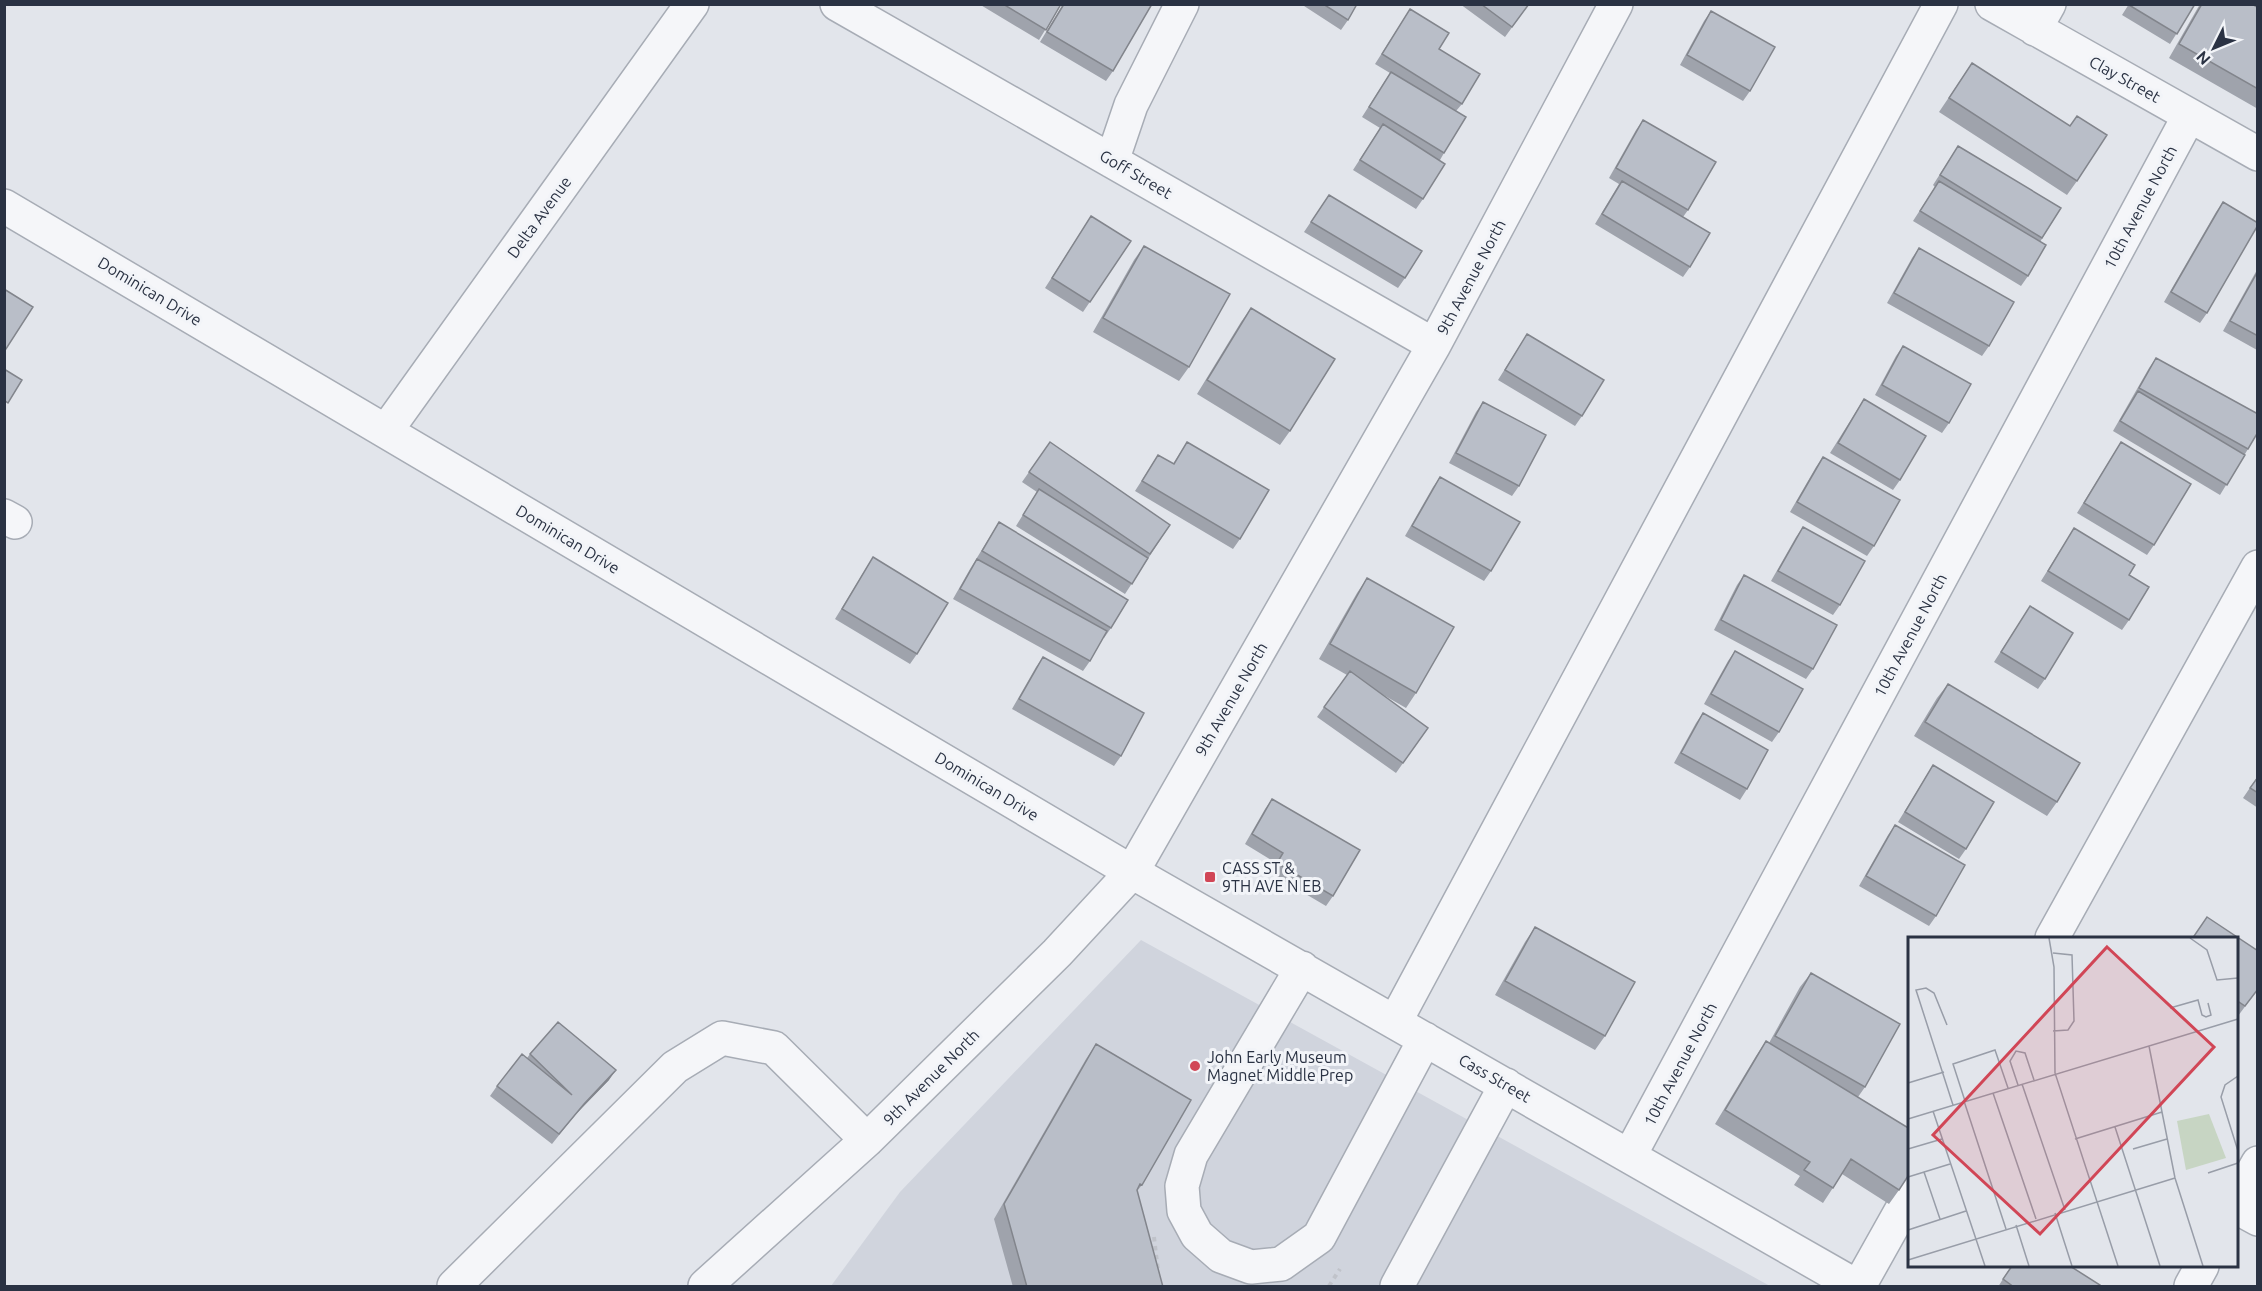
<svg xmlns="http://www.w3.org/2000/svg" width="2262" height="1291" font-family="Ubuntu,sans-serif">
<rect width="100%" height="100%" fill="#e2e5eb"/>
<!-- built -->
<path fill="#d0d4dd" d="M1141 940 1770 1286H831L900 1192Z"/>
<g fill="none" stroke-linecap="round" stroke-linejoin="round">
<!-- minor casing -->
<g stroke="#a7acb5" stroke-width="36">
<path id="minor" d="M837 4 1434 345
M1992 4 2258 154
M2035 29 2049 4
M1112 161 1131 105 1182 4
M4 206 1132 872 1856 1286
M386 431 692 4
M4 516 15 522
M2052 938 2258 567
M1302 968 1191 1155 1182 1186 1184 1211 1197 1235 1221 1256 1251 1267 1281 1264 1319 1237 1425 1039
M1395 1022 1941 4
M1630 1155 2189 116
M2236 1202 2258 1163
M2236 1207 2258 1219
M454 1286 675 1067 722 1038 774 1048 867 1140
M705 1286 867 1140 1057 953 1132 872 1434 345 1616 4
M1397 1286 1506 1085
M1859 1286 1910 1195
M2191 1286 2202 1266"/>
</g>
<!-- path -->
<path stroke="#c0c3ca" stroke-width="4" stroke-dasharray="4.5 4.5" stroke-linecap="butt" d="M1154 1237 1158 1271
M1329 1286 1340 1269"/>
<!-- minor -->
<use href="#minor" stroke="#f5f6f9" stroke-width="33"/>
</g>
<!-- wall -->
<path fill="#9fa3ac" d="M979 4H1061L1039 40Z
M1063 4H1152L1113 71 1106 81 1040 42Z
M1301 4H1357L1348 20 1341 30Z
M1460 4H1529L1505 37Z
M2129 4H2195L2170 44 2122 15Z
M2200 4H2258V109L2169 58Z
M1410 9 1439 49 1462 104 1456 111 1444 153 1440 160 1423 199 1416 209 1353 170 1380 128 1362 117 1390 73 1375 64Z
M1711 11 1750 91 1743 101 1680 65 1704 21Z
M1972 63 2070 126 2077 116V181L2067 195 1939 112Z
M1643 120 1688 210 1683 217 1690 267 1683 277 1595 224 1619 184 1609 178 1636 130Z
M1958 146 2061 208 2040 242 2028 276 2021 286 1913 221 1935 187 1933 185Z
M1329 195 1405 278 1398 288 1304 232Z
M2223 202 2207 313 2200 323 2164 302 2216 212Z
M1091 216 1131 241 1083 312 1045 288Z
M1144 246 1189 367 1179 381 1093 332 1134 260Z
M1919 248 1989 346 1982 356 1887 303 1912 258Z
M2258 268V349L2257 350 2223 331Z
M1251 308 1290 431 1280 445 1197 394 1241 322Z
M1527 334 1582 416 1575 426 1498 380Z
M1903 346 1949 423 1942 433 1875 395 1896 356Z
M2156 358 2248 449 2220 495 2113 431 2149 368Z
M1864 399 1900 480 1893 490 1830 453Z
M1483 402 1519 486 1512 496 1449 463 1476 412Z
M1050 442 1170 525 1125 594 1016 526 1037 492 1022 482Z
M1187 442 1240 539 1233 549 1135 491 1158 455 1173 464Z
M2121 442 2154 545 2147 555 2077 513Z
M1823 457 1874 546 1867 556 1790 512 1816 467Z
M1440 477 1491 571 1484 581 1405 536 1433 487Z
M999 522 1111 628 1104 638H1103L1090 661 1083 671 953 599 970 569Z
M1803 527 1840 605 1833 615 1771 581 1796 537Z
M2074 528 2129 575V620L2122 630 2041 581Z
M873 557 917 654 910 664 835 619Z
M1744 575 1813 669 1806 679 1714 630 1737 585Z
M1367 578 1416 693 1406 708 1380 693 1428 728 1396 773 1317 717 1347 675 1319 659 1357 593Z
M2030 606 2045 679 2038 689 1994 662Z
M1735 651 1779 732 1772 742 1704 704 1728 661Z
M1043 657 1121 756 1114 766 1012 709 1036 667Z
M1948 684 2057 802 2047 816 1914 736 1937 698Z
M1703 713 1747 789 1740 800 1674 763 1696 723Z
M1933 765 1966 849 1959 859 1898 822Z
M2258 776V808L2243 798Z
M1272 799 1333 896 1326 906 1270 873 1276 863 1245 844 1265 809Z
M1895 825 1936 916 1929 926 1859 886 1888 835Z
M1535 927 1605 1036 1595 1050 1495 995 1525 942Z
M2236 939 2258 989 2238 1016 2236 1015Z
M1811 973 1865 1087 1858 1097 1899 1190 1889 1204 1842 1174 1823 1203 1794 1185 1800 1176 1715 1124 1756 1056 1766 1041 1769 1043 1800 987Z
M1096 1044 1142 1185 1137 1191 1163 1287H1013L994 1219 1086 1059Z
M530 1054 609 1080 576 1114 552 1144 490 1096 497 1086 527 1058Z
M2011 1266 2099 1287H1998Z"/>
<!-- shaded-wall -->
<path fill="#82858c" d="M616 1070 609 1080 576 1114 552 1144 584 1104Z"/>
<!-- building -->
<path fill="#b9bec8" stroke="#82858c" stroke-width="1.5" d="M1003 4H1061L1046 30Z
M1064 4H1152L1113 71 1047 32Z
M1323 4H1357L1348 20Z
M1481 4H1529L1512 27Z
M2130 4H2195L2177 34 2129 5Z
M2202 4H2252L2258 8V89L2179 44Z
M1410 9 1449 33 1439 49 1480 74 1462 104 1382 54Z
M1711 11 1775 47 1750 91 1687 55Z
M1972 63 2070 126 2077 116 2107 135 2077 181 1949 98Z
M1391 72 1466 117 1444 153 1369 107Z
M1643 120 1716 162 1688 210 1616 168Z
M1383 124 1445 164 1423 199 1360 160Z
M1958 146 2061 208 2042 238 1940 175Z
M1622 181 1710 233 1690 267 1602 214Z
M1939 181 2046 245 2028 276 1920 211Z
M1329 195 1422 251 1405 278 1311 222Z
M2223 202 2258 223V225L2207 313 2171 292Z
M1091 216 1131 241 1090 302 1052 278Z
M1144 246 1230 294 1189 367 1103 318Z
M1919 248 2014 302 1989 346 1894 293Z
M2258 271V336L2230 321Z
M4 289 33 307 4 352Z
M1251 308 1335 359 1290 431 1207 380Z
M1527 334 1604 380 1582 416 1505 370Z
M1903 346 1971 384 1949 423 1882 385Z
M2156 358 2258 414V432L2248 449 2139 388Z
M4 369 22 380 8 403 4 400Z
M2138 391 2245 455 2227 485 2120 421Z
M1864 399 1926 436 1900 480 1838 443Z
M1483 402 1546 435 1519 486 1456 453Z
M1050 442 1170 525 1150 554 1029 472Z
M1187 442 1269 490 1240 539 1142 481 1158 455 1174 464Z
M2121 442 2191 484 2154 545 2084 503Z
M1823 457 1900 500 1874 546 1797 502Z
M1440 477 1520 522 1491 571 1412 526Z
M1039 489 1148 558 1132 584 1023 515Z
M999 522 1128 600 1111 628 982 551Z
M1803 527 1865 561 1840 605 1778 571Z
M2074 528 2135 565 2129 575 2149 587 2129 620 2048 571Z
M873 557 948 603 917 654 842 609Z
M977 559 1107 631 1090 661 960 589Z
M1744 575 1837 625 1813 669 1721 620Z
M1367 578 1454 627 1416 693 1330 644Z
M2030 606 2073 633 2045 679 2001 652Z
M1735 651 1803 689 1779 732 1711 694Z
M1043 657 1144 713 1121 756 1019 699Z
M1350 671 1428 728 1403 763 1324 707Z
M1948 684 2080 763 2057 802 1925 722Z
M1703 713 1768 750 1747 789 1681 753Z
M1933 765 1994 802 1966 849 1905 812Z
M2258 777V793L2250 788Z
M1272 799 1360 850 1333 896 1277 863 1283 853 1252 834Z
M1895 825 1965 865 1936 916 1866 876Z
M2207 917 2258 951V989L2245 1006 2236 1000V939H2192Z
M1535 927 1635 982 1605 1036 1505 981Z
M1811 973 1900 1024 1865 1087 1775 1036Z
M558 1022 616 1070 584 1104 559 1134 497 1086 522 1054 572 1095 530 1054Z
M1766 1041 1910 1129V1173L1899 1190 1851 1159 1833 1188 1804 1170 1810 1162 1725 1110Z
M1096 1044 1191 1100 1142 1185 1140 1184 1137 1190 1163 1287H1027L1004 1204Z
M2012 1266H2070L2100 1285 2099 1287H2014L2003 1279Z"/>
<!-- markers -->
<g fill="#d14656" stroke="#f2f4f8" stroke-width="2">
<rect x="1204" y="871" width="12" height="12" rx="3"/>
<circle cx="1195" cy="1066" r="6"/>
</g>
<g text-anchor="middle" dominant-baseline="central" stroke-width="6" stroke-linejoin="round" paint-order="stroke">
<!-- street labels -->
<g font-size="16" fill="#2a3243" stroke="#f2f4f8">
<text transform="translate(2125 79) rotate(29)">Clay Street</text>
<text transform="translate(1136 174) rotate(30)">Goff Street</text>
<text transform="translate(2140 207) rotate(-62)">10th Avenue North</text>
<text transform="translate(539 217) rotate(-54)">Delta Avenue</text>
<text transform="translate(1471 277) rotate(-62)">9th Avenue North</text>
<text transform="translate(150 291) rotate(31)">Dominican Drive</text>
<text transform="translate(568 539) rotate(31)">Dominican Drive</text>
<text transform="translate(1910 635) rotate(-62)">10th Avenue North</text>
<text transform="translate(1231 699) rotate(-60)">9th Avenue North</text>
<text transform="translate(987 786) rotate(31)">Dominican Drive</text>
<text transform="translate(1680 1064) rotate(-62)">10th Avenue North</text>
<text transform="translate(931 1077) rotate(-45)">9th Avenue North</text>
<text transform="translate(1495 1078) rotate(30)">Cass Street</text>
</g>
<!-- poi labels -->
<g font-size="16" fill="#2a3243" stroke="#f2f4f8" text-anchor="start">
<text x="1222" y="868">CASS ST &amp;<tspan x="1222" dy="18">9TH AVE N EB</tspan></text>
<text x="1207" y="1057">John Early Museum<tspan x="1207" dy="18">Magnet Middle Prep</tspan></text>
</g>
</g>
<!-- overview -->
<g transform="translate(1908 937)">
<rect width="330" height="330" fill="#e2e5eb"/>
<path d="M301 177 318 221 278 233 269 184Z" fill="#c7d5c3"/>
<path fill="none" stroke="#989da8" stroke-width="1.5" d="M141 1 146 30 147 136 210 329M282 1 299 13 309 43 330 41M145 16 164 18 166 84 160 93 145 94M262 71 290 63 294 78 298 80 303 78 300 66M39 88 26 56 18 51 8 53 45 168M241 109 267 241 295 329M330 139 317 148 313 160 330 214M0 146 36 135M114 147 157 273M110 148 102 124 108 114 117 116 126 143M85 156 128 282M56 164 98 292M57 164 45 127 87 113 100 151M25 174 77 329M0 182 330 82M207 190 252 329M167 202 254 175M0 212 34 202M225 212 259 202M16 235 32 282M300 236 330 226M0 240 42 227M147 276 164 329M108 288 121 329M0 293 58 274M0 323 267 241"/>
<path fill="#d14656" fill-opacity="0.15" stroke="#d14656" stroke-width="3" d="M199 10 306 110 132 297 25 198Z"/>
<rect width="330" height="330" fill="none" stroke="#2a3243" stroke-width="3"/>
</g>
<!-- border -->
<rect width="2262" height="1291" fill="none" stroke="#2a3243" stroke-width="12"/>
<!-- north arrow -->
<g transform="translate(2214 48) rotate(227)" stroke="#f2f4f8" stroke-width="4.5" paint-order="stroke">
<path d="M0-4.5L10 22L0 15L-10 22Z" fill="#2a3243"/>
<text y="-9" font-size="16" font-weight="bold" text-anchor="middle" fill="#2a3243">N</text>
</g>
</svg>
